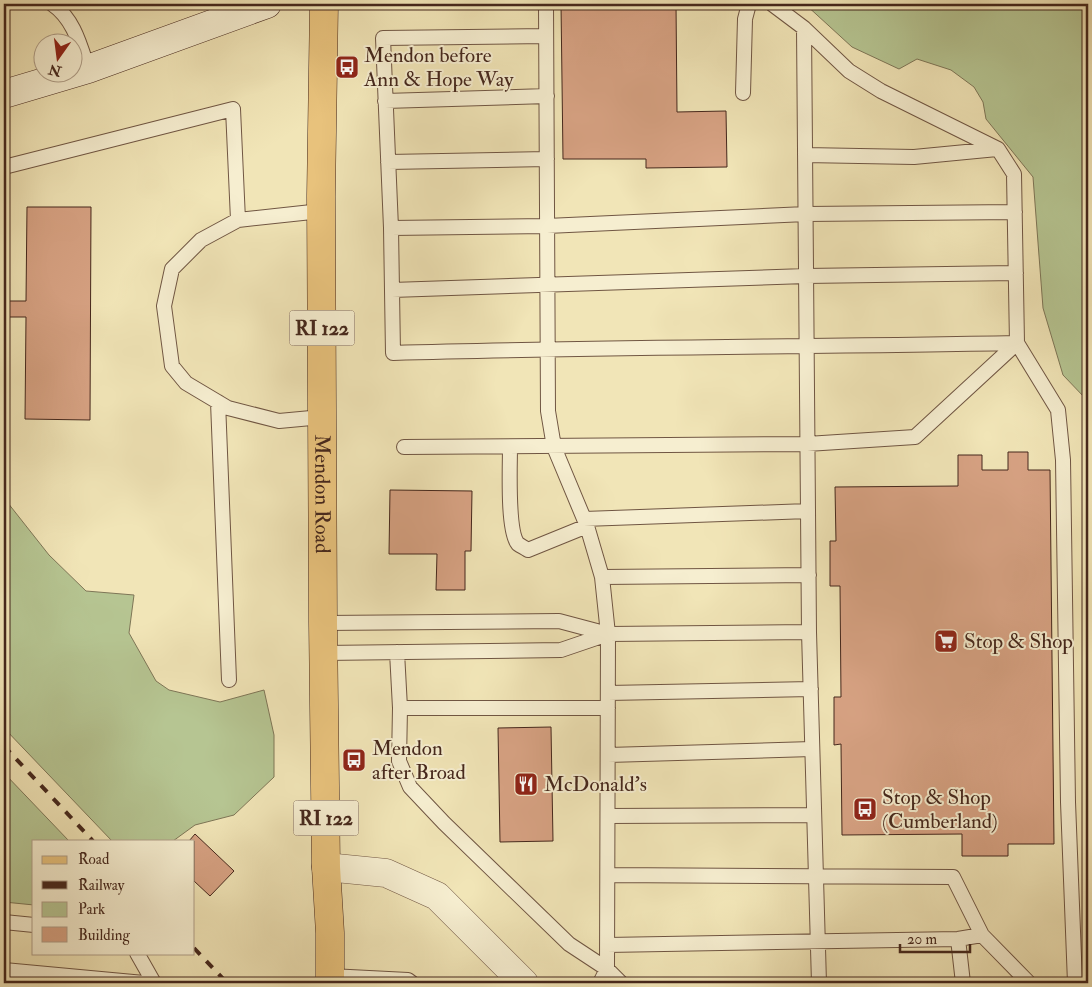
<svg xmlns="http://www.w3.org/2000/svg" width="1092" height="987" font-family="'IM FELL Double Pica',serif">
<rect width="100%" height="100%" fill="#f1e5b7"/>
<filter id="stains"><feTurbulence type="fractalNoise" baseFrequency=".004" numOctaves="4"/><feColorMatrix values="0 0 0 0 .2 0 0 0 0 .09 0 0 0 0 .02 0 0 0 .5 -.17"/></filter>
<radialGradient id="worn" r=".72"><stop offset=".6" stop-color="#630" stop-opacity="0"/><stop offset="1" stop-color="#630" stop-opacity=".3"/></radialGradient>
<!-- green -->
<path fill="#b6c592" stroke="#7e7657" d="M805 4H1088V476L1085 398 1063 375 1043 308 1033 177 986 119 983 102 974 87 951 70 917 59 899 69 852 47Z
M4 498 49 555 86 591 134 595 129 633 156 681 169 690 220 702 264 690 274 735V777L234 815 195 825 173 841H112L4 728Z
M4 773 69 841H34V905L4 902Z"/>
<!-- building -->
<path fill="#d7a283" stroke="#45271c" d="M561 4H676L677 112 726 111 727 167 646 168V159H563Z
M27 207H91L90 420 25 419 26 317H4V301H26Z
M1008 452H1028V470H1050L1054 844H1008V856H962V834L842 835 841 744 834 745V697H841L840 586H830V541H836L835 487 958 486V455H982V470H1008Z
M390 490 472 491 471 551H465V590H436L437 554H389Z
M551 727 553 841 500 842 498 728Z
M195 834 234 871 210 896 194 881V841H189Z"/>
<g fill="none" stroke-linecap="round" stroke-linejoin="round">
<!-- lane casing -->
<g stroke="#705643" stroke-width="16">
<path id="lane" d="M52 4C74 19 80 45 88 69
M546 4 548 411 554 447 587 526 602 577 608 634 607 969 600 983
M772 4 804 28 849 71 881 91 998 149 1014 174 1017 343 1058 410 1063 460 1068 802 1075 983
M804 28 809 632 819 983
M546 36 383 38 391 228 393 353C601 347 809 347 1017 343
M743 93 745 19 749 4
M385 101 547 96
M805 155 914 157 997 149
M388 162 547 159
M4 167 233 109 238 220
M321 211 238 220 201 240 172 269 164 306 172 366 186 383 228 408 279 421 322 417
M391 228 547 226 806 214 1015 212
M392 290 806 276 1016 273
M218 402 229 680
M404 447 807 444 915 437 1017 343
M510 447C510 466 507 531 518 544 521 546 525 548 528 550L587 526
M584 519 808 511
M602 577 809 575
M323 623 559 621 608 634 809 632
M397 652 400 708 399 761 410 787 444 823 569 944 607 969 621 983
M323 653 561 650 608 634
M608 693 811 689
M400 708H608
M608 755 812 749
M608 816 814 815
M608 875 953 877 982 935
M4 922 34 925
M958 939 963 983
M607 945 958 939 982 935 1029 983
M137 953 154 983
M4 970 144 983
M330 976 408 980 412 983"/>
</g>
<!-- street casing -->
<g stroke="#705643" stroke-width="29">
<path id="street" d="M326 867 386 873 437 896 524 983"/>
</g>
<!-- secondary casing -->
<g stroke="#45271c" stroke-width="29">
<path id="secondary" d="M4 94 88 69 267 4"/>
</g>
<!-- primary casing -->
<g stroke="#45271c" stroke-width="29">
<g id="primary">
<path id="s1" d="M324 4 321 196 323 623 326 867 330 933V983"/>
</g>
</g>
<!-- lane -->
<use href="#lane" stroke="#f6eed0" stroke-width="14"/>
<!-- street -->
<use href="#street" stroke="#f6eed0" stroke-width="28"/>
<!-- secondary -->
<use href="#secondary" stroke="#f6eed0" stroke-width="28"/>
<!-- primary -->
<use href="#primary" stroke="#e8c27c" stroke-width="28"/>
<!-- rail -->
<path stroke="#45271c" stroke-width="4" stroke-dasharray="9 9" stroke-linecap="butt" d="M4 746 93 841
M194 948 227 983"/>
</g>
<!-- icons -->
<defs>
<g id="bus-square" transform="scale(1.25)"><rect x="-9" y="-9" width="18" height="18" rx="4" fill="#8f2418" stroke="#f6eed0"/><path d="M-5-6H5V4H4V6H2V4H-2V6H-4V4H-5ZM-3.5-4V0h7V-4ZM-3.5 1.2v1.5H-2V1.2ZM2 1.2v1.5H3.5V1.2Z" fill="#fff"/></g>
<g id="supermarket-square" transform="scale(1.25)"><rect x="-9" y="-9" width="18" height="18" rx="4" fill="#8f2418" stroke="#f6eed0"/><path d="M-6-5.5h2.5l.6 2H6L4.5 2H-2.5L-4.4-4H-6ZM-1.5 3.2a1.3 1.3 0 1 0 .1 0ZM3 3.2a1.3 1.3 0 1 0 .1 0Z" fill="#fff"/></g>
<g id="restaurant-square" transform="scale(1.25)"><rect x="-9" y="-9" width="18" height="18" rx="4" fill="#8f2418" stroke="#f6eed0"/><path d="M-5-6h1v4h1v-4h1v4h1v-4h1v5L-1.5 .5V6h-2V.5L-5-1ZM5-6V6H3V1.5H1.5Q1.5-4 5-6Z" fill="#fff"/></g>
</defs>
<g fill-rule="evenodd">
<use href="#bus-square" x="347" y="67"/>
<use href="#supermarket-square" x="946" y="641"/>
<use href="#bus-square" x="354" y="760"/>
<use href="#restaurant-square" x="526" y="784"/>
<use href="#bus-square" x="865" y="809"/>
</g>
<g text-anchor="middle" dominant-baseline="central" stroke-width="4" stroke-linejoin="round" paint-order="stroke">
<!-- shield labels -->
<g fill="#f6eed0" stroke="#7a6352" stroke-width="1">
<rect x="289.5" y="310.5" width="65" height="35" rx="4"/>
<rect x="293.5" y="800.5" width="65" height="35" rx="4"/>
</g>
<g font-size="20" font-weight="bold" fill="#45271c">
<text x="322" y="328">RI 122</text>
<text x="326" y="818">RI 122</text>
</g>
<!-- poi labels -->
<g font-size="21" fill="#45271c" stroke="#f6eed0" text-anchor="start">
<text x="364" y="55">Mendon before<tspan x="364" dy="24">Ann &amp; Hope Way</tspan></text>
<text x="964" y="641">Stop &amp; Shop</text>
<text x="372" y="748">Mendon<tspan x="372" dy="24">after Broad</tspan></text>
<text x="544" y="784">McDonald's</text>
<text x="882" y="797">Stop &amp; Shop<tspan x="882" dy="24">(Cumberland)</tspan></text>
</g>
<!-- street labels -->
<g font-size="21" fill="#45271c" stroke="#f6eed0">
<text stroke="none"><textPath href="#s1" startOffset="490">Mendon Road</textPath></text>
</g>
</g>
<!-- margin -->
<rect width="1092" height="987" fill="none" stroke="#f1e5b7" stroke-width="20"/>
<rect x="5" y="5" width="1082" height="977" fill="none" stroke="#45271c" stroke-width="2.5"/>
<rect x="10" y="10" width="1072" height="967" fill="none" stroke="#45271c"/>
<!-- legend -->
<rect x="32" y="840" width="162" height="115" fill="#f6eed0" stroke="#af9e88"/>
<rect x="42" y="856" width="25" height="8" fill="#e8c27c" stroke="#af9e88"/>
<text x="78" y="864" font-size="15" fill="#45271c">Road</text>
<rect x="42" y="881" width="25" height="8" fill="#45271c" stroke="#af9e88"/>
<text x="78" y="890" font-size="15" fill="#45271c">Railway</text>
<rect x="42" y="902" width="25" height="15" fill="#b6c592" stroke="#af9e88"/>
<text x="78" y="914" font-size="15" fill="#45271c">Park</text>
<rect x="42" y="927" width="25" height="15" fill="#d7a283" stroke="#af9e88"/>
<text x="78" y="940" font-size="15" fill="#45271c">Building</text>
<!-- north arrow -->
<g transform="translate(58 58) rotate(194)"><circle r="24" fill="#f6eed0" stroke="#af9e88"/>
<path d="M0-4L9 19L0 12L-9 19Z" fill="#8f2418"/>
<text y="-8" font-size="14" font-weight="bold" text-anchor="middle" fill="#45271c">N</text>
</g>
<!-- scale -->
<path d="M900 944v8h70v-8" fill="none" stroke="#45271c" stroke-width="2.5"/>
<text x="907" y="944" font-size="15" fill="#45271c" stroke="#f6eed0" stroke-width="4" paint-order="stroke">20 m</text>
<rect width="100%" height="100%" filter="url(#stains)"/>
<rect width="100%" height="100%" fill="url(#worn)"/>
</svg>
